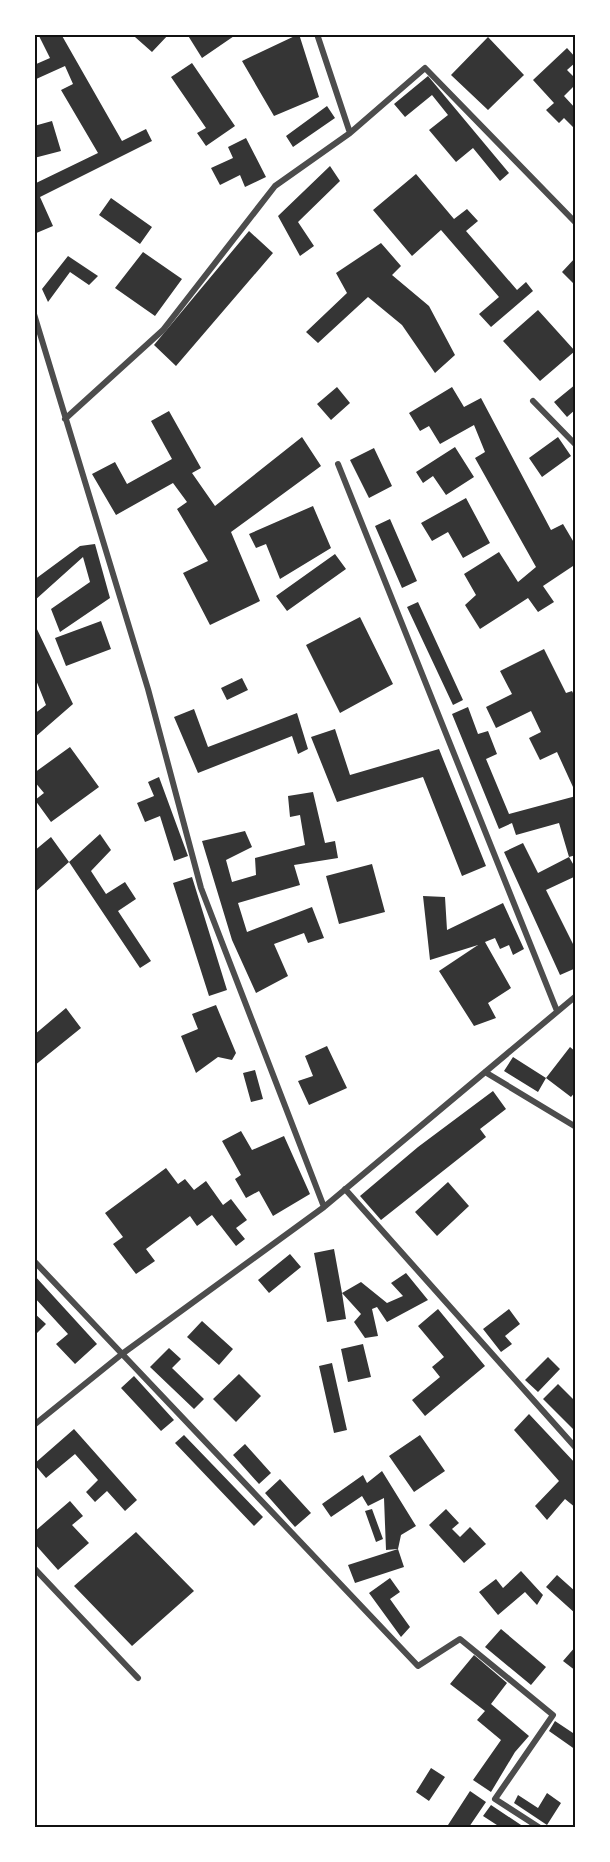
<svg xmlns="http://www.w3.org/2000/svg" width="610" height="1862" font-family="Mulish,sans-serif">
<rect width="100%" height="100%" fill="#fff"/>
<!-- building -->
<path fill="#353535" d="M38 34H61L122 141 146 129 152 141 40 197 53 226 34 234V184L98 153 61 90 73 84 65 66 34 80V65L50 58Z
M137 34H169L152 52 135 37Z
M187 34H237L202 58Z
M299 34 319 97 274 116 242 61Z
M488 37 524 75 488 110 451 75Z
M567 48 576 58V62L567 70 576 79V90L573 87 564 96 576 109V130L564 118 559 123 546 110 554 103 533 80Z
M192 63 235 126 206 146 197 133 206 128 171 77Z
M428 76 509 173 500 181 473 148 456 162 429 130 448 115 432 95 405 117 394 104Z
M327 106 335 118 293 147 286 136Z
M52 121 61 151 34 158V126Z
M246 138 266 177 245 187 240 175 220 185 211 168 233 158 228 147Z
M330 166 340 181 298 222 314 246 300 256 278 216Z
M416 174 454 219 467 209 478 221 466 231 517 290 526 282 533 291 491 327 479 314 499 297 441 230 412 256 373 210Z
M111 198 152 227 140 244 99 215Z
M249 231 273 253 176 366 154 345Z
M381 243 401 266 392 275 429 306 455 355 435 373 402 325 368 297 318 343 306 332 347 293 336 273Z
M143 252 182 279 155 316 115 288Z
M68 256 98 276 89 285 70 272 48 302 42 289Z
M576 257V281L573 283 562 272Z
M538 310 575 351 540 381 503 341Z
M576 384V409L567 417 554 402Z
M337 387 350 403 331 420 317 404Z
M452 387 464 407 481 398 551 530 563 524 576 546V564L543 586 554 602 538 612 528 598 480 629 465 605 476 595 464 574 499 552 518 582 536 567 475 458 485 452 474 425 440 444 429 426 420 431 409 413Z
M169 411 201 468 192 473 215 506 302 437 321 466 231 532 260 601 210 625 183 573 208 561 177 509 187 502 173 483 116 515 92 474 115 462 127 484 172 459 151 421Z
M558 437 571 456 542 477 529 458Z
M455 447 474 477 446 495 433 476 423 483 416 472Z
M374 448 392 486 369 498 350 460Z
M466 498 490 543 463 558 448 532 432 541 421 523Z
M313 506 331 548 280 579 266 544 256 548 249 534Z
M390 519 417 581 402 588 375 526Z
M95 544 110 598 60 632 51 609 90 582 83 557 34 601V580L80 546Z
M335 554 346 569 287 611 276 596Z
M418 602 463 700 453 705 407 607Z
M360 617 393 684 340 713 306 645Z
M101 621 111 649 66 666 55 638Z
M34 623 73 704 34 738V714L46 705 34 675Z
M544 649 566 693 572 691 576 699V786L573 787 557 752 540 760 529 738 541 732 531 711 496 728 486 707 512 694 500 671Z
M242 678 248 690 227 700 221 688Z
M468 707 478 734 488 731 497 754 486 759 509 814 576 796V855L569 857 559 823 516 835 512 823 499 829 452 714Z
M194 709 208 747 297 713 308 749 298 754 292 736 198 773 174 717Z
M335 729 350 775 439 749 486 866 462 876 423 777 337 802 311 737Z
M70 747 99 787 51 822 35 800 44 793 34 781V773Z
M159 777 188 856 174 861 160 816 145 822 137 803 154 796 148 782Z
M313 792 325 843 335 841 338 858 294 865 300 885 238 903 247 932 312 907 324 938 308 943 304 933 274 944 288 976 256 993 232 940 202 841 245 831 252 847 226 860 232 882 256 875 255 858 305 845 300 815 290 817 288 796Z
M100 834 111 850 91 871 106 894 125 882 136 899 118 911 151 961 140 968 69 862Z
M51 837 69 862 34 893V851Z
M523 843 538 873 569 857 576 869V876L546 890 576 950V968L560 975 504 852Z
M372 864 385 912 339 924 326 876Z
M192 877 227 990 209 996 173 883Z
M423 896 445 897 447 930 503 903 524 949 513 955 509 945 500 949 495 938 485 942 511 988 488 1003 496 1018 474 1026 439 971 478 945 430 960Z
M216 1005 236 1053 232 1060 218 1057 196 1073 181 1036 198 1029 192 1014Z
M66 1008 81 1028 34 1066V1035Z
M327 1046 347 1088 309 1105 298 1081 313 1076 305 1056Z
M570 1047 576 1052V1091L571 1097 546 1078 538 1092 504 1071 513 1057 546 1078Z
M255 1070 263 1099 251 1102 243 1073Z
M493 1091 506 1109 480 1129 486 1137 381 1220 360 1196 418 1147Z
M241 1131 252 1150 284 1136 310 1194 273 1216 259 1191 246 1198 235 1179 241 1175 222 1141Z
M166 1168 178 1184 185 1179 194 1190 206 1181 223 1205 231 1199 247 1220 236 1228 245 1239 236 1246 212 1215 197 1226 190 1216 146 1249 155 1261 136 1274 113 1244 123 1237 105 1213Z
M448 1182 469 1206 437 1236 415 1212Z
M334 1249 342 1293 361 1282 387 1303 403 1296 391 1283 406 1273 428 1300 387 1322 377 1307 372 1309 378 1336 365 1338 354 1322 361 1314 342 1293 346 1319 327 1322 314 1253Z
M290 1254 301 1267 269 1293 258 1280Z
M34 1275 97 1344 75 1364 56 1344 68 1334 34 1297Z
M438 1309 485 1366 425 1416 412 1400 440 1377 432 1367 444 1357 418 1326Z
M509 1309 520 1324 505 1336 512 1344 501 1352 483 1329Z
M34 1313 46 1324 34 1336Z
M202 1321 233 1349 219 1365 187 1337Z
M363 1344 371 1377 348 1382 341 1349Z
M169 1348 181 1359 172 1368 204 1399 194 1409 150 1367Z
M548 1357 560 1369 538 1392 525 1380Z
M332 1363 347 1430 334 1433 319 1366Z
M239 1374 261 1396 236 1422 213 1399Z
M134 1376 174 1420 161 1431 121 1388Z
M558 1384 576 1402V1432L543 1399Z
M529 1414 576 1464V1508L565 1499 547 1520 535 1506 559 1481 514 1430Z
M74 1429 137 1500 125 1511 107 1491 95 1502 86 1492 98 1480 75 1454 46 1478 34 1464Z
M184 1435 263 1517 254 1526 175 1443Z
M420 1435 445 1471 414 1492 389 1456Z
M245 1444 271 1473 259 1484 233 1455Z
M382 1471 416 1526 401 1535 398 1549 404 1567 355 1583 348 1565 398 1549 386 1550 384 1498 368 1506 362 1496 331 1517 322 1504 363 1475 367 1483Z
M280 1479 311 1513 295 1527 265 1493Z
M70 1501 83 1516 72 1525 89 1543 58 1570 34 1543V1532Z
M372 1509 383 1539 376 1542 365 1511Z
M446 1509 459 1523 452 1529 460 1537 470 1527 486 1544 464 1563 429 1525Z
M136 1532 194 1591 132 1646 74 1586Z
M521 1571 543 1595 537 1605 525 1592 498 1615 479 1592 496 1579 503 1588Z
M557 1575 576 1592V1614L546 1587Z
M390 1578 400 1592 390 1599 410 1627 401 1637 369 1593Z
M501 1629 546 1667 531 1685 485 1647Z
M576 1646V1671L563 1661Z
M474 1655 507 1683 491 1704 529 1736 515 1752 491 1792 473 1780 501 1740 477 1720 485 1711 450 1684Z
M555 1721 576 1735V1750L549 1731Z
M431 1768 445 1777 429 1801 416 1792Z
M470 1791 486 1802 469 1827H452L448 1825Z
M547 1793 561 1803 547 1825 514 1803 518 1795 538 1808Z
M491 1805 524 1827H500L483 1816Z"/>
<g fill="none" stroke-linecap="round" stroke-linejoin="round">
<!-- minor -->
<path stroke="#4c4c4c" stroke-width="6" d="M317 34 350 133 425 68 576 223
M34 314 148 689 201 888 324 1207
M533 401 576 445
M65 419 163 330 275 186 350 133
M338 464 557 1011
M485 1072 576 1127
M345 1189 576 1448
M34 1261 418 1666 460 1639 553 1715 495 1799 540 1828
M34 1425 122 1354 324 1207 576 996
M34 1568 138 1678"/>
</g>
<!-- border -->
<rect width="610" height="1862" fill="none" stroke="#ffffff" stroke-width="72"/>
<rect x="36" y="36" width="538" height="1790" fill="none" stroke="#111" stroke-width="2"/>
</svg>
